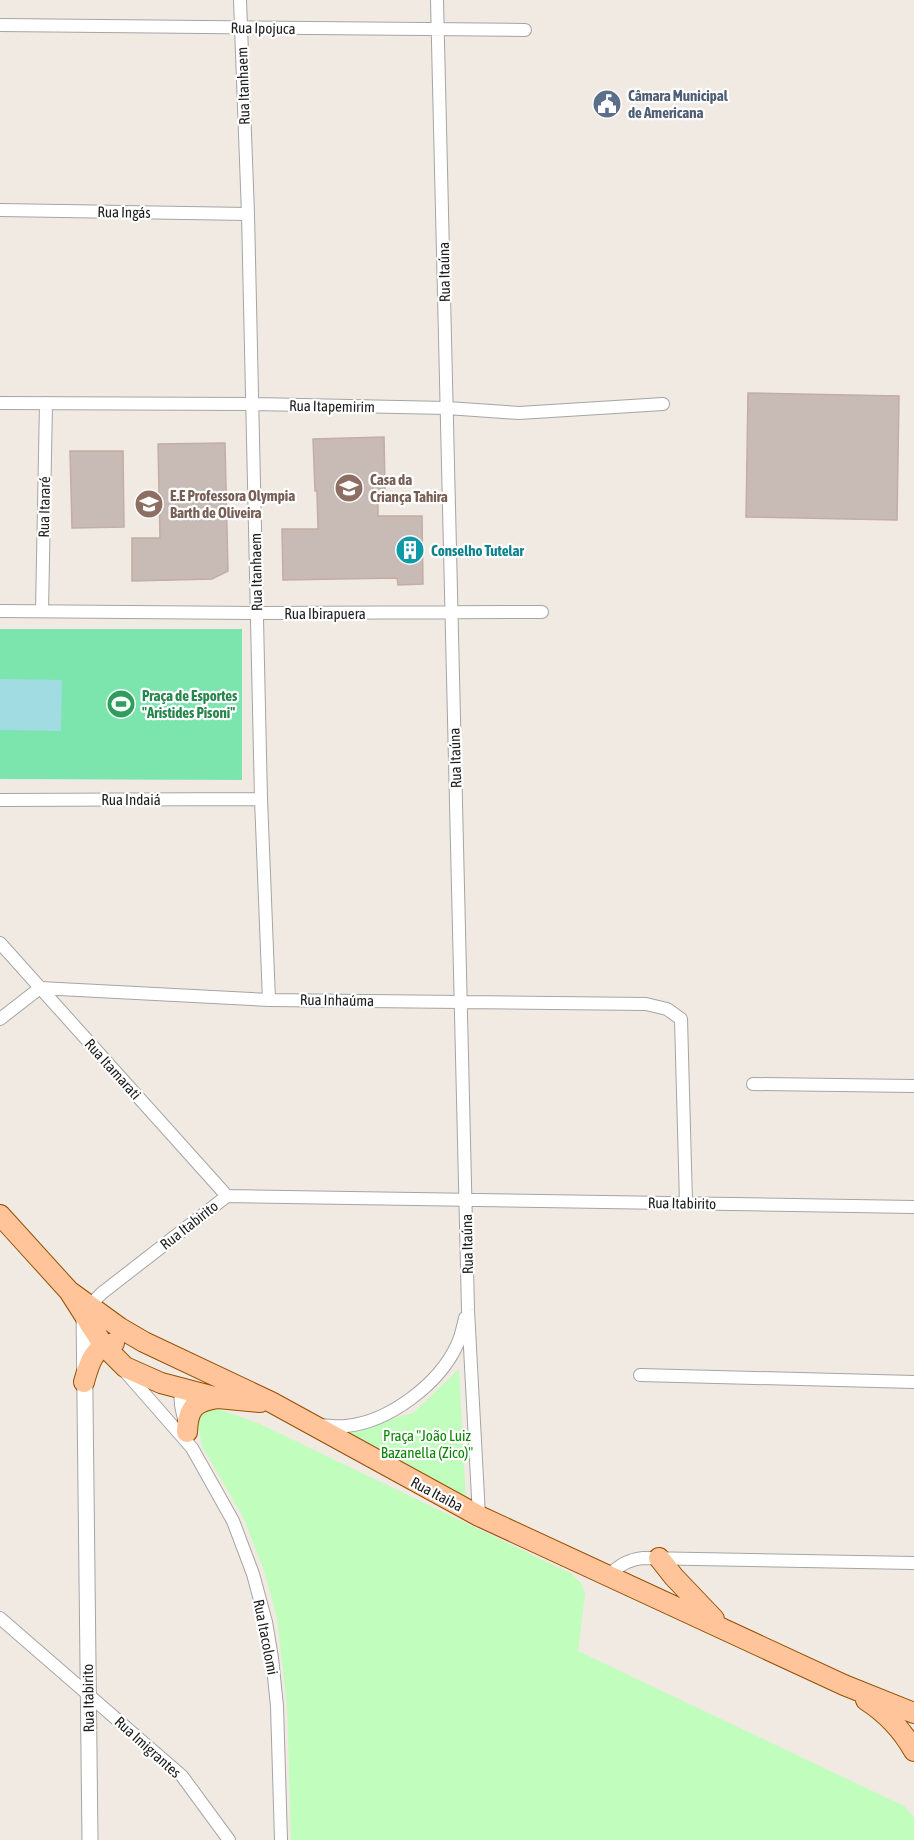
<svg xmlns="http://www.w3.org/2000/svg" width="914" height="1840" font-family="'Asap Condensed',sans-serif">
<rect width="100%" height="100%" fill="#f0eae3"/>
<!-- park -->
<path fill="#c1fdbd" d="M459 1369 466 1501 338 1434 413 1413Z
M208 1409H219L260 1424 572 1574 581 1583 585 1593 578 1651 904 1806 914 1817V1840H291L287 1705 277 1618 264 1571 243 1517 202 1446 198 1424 201 1414Z"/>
<!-- pitch -->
<path fill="#7be5ad" d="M0 629H242V780L0 779Z"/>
<!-- water -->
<path fill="#a0dce1" d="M0 679 62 680 61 731 0 730Z"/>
<!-- building -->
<path fill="#c8bbb6" stroke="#c3ada4" stroke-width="1.5" d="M748 393 899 396 897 520 746 517Z
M384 437 385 489H378V516H422L423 584 398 585 397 578 283 580 282 529H318L317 491H315L313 439Z
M225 443 228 571 212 579 132 581V538H160L158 444Z
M70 451H123L124 527 72 528Z"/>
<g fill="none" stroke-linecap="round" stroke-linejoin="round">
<!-- minor casing -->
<g stroke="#a5a5a5" stroke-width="14">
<path id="minor" d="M240 0 248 214 261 799 269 1000
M437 0 468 1310 479 1516
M0 25 525 30
M0 210 248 214
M0 403 253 404 447 408 519 413 663 404
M0 611 257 613 542 612
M42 611 46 403
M0 800 261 799
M0 943 227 1196
M0 1019 40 988 269 1000 646 1004 667 1009 681 1019 686 1203
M753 1084 914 1086
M89 1306 102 1293 227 1196 914 1207
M122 1368 192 1448 233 1521 253 1574 266 1622 272 1658 277 1706 281 1840
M640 1375 914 1382
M180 1388 181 1405 185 1424
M318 1425C327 1425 337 1427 346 1426 389 1422 439 1384 457 1345 461 1337 463 1327 465 1318
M608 1576C620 1565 627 1560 643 1558L914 1563
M0 1618 182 1776 229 1840"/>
</g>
<!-- tertiary casing -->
<g stroke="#a5a5a5" stroke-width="17">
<path id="tertiary" d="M84 1313 90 1840"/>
</g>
<!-- primary casing -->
<g stroke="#985000" stroke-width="22">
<path id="primary" d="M0 1215 69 1291 104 1346 125 1367 161 1383 218 1398 260 1402
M69 1291 120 1328 144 1342 271 1402 479 1516 844 1685 914 1713
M84 1382C89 1364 93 1347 114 1343
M187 1432C188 1408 194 1402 218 1398
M659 1558 674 1577 714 1619
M866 1700C886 1713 903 1731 914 1751"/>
</g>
<!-- minor -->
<use href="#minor" stroke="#fff" stroke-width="12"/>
<!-- tertiary -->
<use href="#tertiary" stroke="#fff" stroke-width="15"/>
<!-- primary -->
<use href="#primary" stroke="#ffc499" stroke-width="20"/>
</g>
<!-- icons -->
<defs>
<g id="civic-disc" transform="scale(1.5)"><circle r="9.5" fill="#5c6f8a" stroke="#fff"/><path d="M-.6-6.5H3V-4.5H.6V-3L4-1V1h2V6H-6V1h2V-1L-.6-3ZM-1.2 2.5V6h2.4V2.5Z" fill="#fff"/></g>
<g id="school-disc" transform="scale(1.5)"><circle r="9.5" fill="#8d6e63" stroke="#fff"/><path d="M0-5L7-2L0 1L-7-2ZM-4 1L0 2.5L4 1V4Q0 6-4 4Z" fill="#fff"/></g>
<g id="building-disc" transform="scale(1.5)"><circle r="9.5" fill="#0f9aa8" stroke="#fff"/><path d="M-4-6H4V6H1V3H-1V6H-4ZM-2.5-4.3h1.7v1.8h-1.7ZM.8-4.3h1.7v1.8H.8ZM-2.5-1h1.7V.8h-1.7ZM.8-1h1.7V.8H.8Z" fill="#fff"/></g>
<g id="stadium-disc" transform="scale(1.5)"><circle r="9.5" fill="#2e9e5b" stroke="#fff"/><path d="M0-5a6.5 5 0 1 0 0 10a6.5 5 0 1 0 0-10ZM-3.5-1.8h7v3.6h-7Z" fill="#fff"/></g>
</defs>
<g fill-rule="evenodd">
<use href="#civic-disc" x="607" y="104"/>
<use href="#school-disc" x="349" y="488"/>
<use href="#school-disc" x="149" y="504"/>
<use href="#building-disc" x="410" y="550"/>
<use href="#stadium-disc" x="121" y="704"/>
</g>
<g text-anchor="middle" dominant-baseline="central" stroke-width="4.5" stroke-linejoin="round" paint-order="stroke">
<!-- street labels -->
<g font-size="15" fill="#1e1e1e" stroke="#fff">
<text transform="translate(263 28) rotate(1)">Rua Ipojuca</text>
<text transform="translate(243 86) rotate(-92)">Rua Itanhaem</text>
<text transform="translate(124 212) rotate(1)">Rua Ingás</text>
<text transform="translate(444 272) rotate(-91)">Rua Itaúna</text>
<text transform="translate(332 406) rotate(1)">Rua Itapemirim</text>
<text transform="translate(44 507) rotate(-89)">Rua Itararé</text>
<text transform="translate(256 572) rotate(-91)">Rua Itanhaem</text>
<text x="325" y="613">Rua Ibirapuera</text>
<text transform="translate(455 758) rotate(-92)">Rua Itaúna</text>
<text x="131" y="799">Rua Indaiá</text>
<text transform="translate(337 1000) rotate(1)">Rua Inhaúma</text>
<text transform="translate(113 1069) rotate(48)">Rua Itamarati</text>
<text transform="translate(682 1203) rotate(1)">Rua Itabirito</text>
<text transform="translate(189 1225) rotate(-38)">Rua Itabirito</text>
<text transform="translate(467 1244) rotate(-91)">Rua Itaúna</text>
<text transform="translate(437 1494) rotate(28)">Rua Itaiba</text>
<text transform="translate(266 1637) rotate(79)">Rua Itacolomi</text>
<text transform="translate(88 1698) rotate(-91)">Rua Itabirito</text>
<text transform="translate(148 1747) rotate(42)">Rua Imigrantes</text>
</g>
<!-- service labels -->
<g font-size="15" font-weight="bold" fill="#4e5e75" stroke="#fff" text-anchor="start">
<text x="628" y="95">Câmara Municipal<tspan x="628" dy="17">de Americana</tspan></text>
</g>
<!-- education labels -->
<g font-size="15" font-weight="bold" fill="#785e54" stroke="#fff" text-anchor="start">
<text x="370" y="479">Casa da<tspan x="370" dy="17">Criança Tahira</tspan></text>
<text x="170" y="495">E.E Professora Olympia<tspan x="170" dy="17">Barth de Oliveira</tspan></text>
</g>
<!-- culture labels -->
<g font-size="15" font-weight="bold" fill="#0d838f" stroke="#fff" text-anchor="start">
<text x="431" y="550">Conselho Tutelar</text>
</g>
<!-- leisure labels -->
<g font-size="15" font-weight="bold" fill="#27864d" stroke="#fff" text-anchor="start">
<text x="142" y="695">Praça de Esportes<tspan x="142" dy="17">"Aristides Pisoni"</tspan></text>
</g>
<!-- park labels -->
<g font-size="15" fill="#0b8503" stroke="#fff">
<text x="427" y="1435">Praça "João Luiz<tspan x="427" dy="17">Bazanella (Zico)"</tspan></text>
</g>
</g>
</svg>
